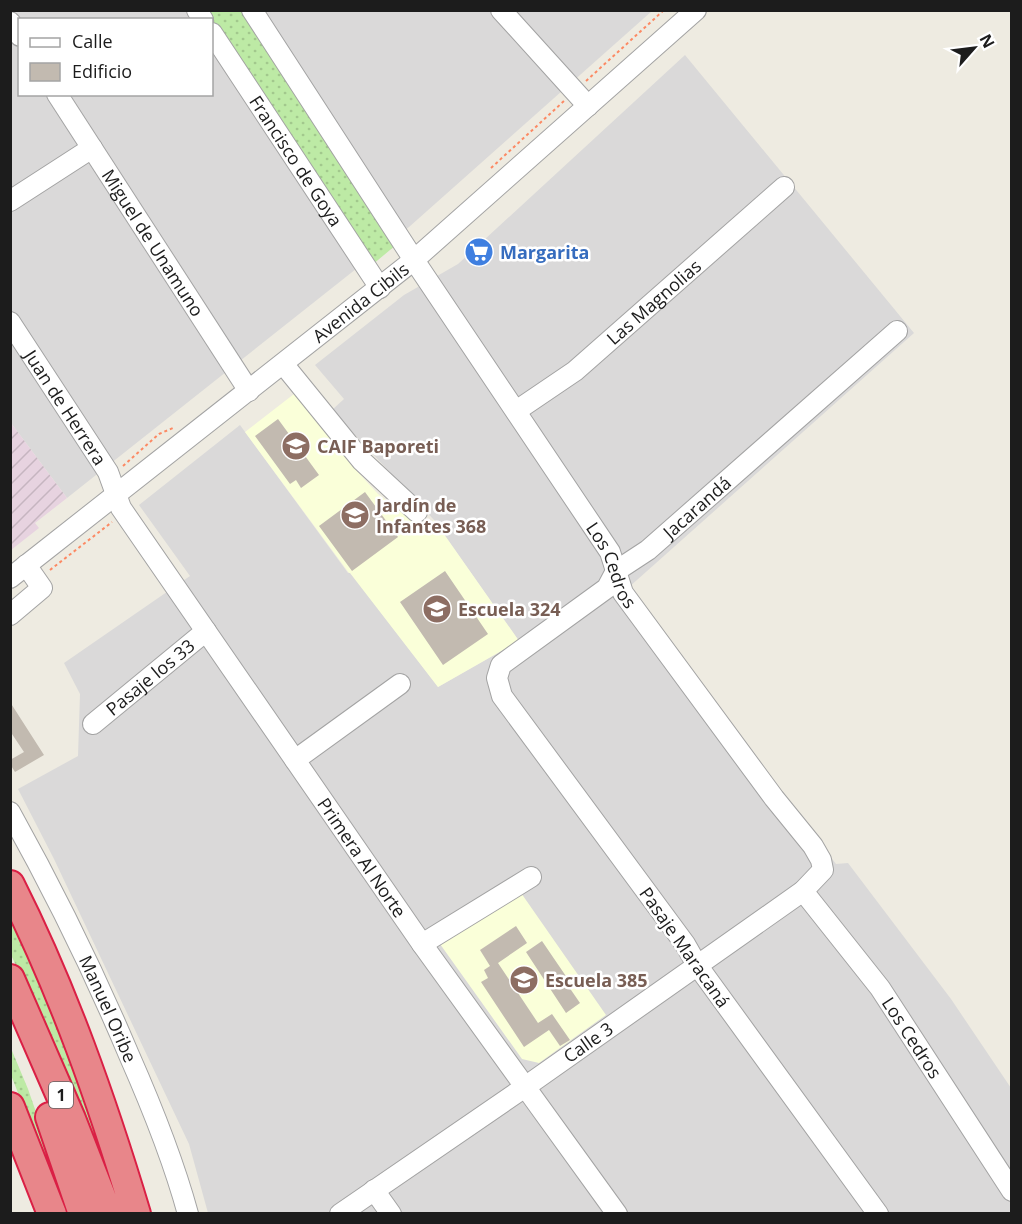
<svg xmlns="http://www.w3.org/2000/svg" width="1022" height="1224" font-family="'Open Sans',sans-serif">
<defs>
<pattern id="industrial-furrows" width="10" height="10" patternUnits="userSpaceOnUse" patternTransform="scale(1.5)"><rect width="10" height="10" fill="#e7d3e0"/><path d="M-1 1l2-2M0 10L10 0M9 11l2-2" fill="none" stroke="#c6b5c0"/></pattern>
<pattern id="grass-dots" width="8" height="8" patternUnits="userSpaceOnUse" patternTransform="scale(1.5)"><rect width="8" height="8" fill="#bdeaa5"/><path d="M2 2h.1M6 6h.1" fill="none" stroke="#a2c88d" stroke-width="1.8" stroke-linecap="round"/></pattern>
</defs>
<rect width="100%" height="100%" fill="#eeebe1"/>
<!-- residential -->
<path fill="#dad9d9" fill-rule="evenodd" d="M11 11H652L409 227 67 498 11 423ZM20 20H212V94H20Z
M685 55 914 333 628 588 836 864 848 863 951 999 1011 1088V1213H208L189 1144 54 859 18 789 78 756 80 694 64 663 190 576 139 505 240 425 348 573 350 572 438 687 519 641 434 520 332 410 344 399 315 365 404 295 458 264Z"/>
<!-- industrial -->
<path fill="url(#industrial-furrows)" d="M11 423 67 498 35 523 39 528 11 550Z"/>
<!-- education -->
<path fill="#faffd9" d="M294 394 355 469 378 494 423 528 434 520 519 641 438 687 350 573H349L245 432Z
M519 890 606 1015 539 1063 522 1059 440 944 443 937Z"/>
<!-- grass -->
<path fill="url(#grass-dots)" d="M205 11H249L396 245 372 265 368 264Z
M10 916 39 979 111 1158 118 1213 26 986 11 955Z
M10 1046 28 1089 71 1213H65L11 1075Z"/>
<!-- building -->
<path fill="#c2bab0" d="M278 419 319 475 301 488 296 480 290 484 255 436Z
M365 492 398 537 352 571 319 526Z
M445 571 488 634 443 665 400 602Z
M10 702 44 755 15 772 10 764V760L24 752 10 731Z
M516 926 527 943 498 963 538 1023 552 1014 570 1040 560 1046 549 1030 524 1047 481 982 488 978 484 970 490 966 480 950Z
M542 941 572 985 569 987 580 1003 566 1013 526 952Z"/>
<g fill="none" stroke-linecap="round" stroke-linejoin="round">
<!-- minor casing -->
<g stroke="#a3a3a3" stroke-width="22">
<g id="minor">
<path d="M197 10 203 20"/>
<path id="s1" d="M252 10 414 260 610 552 623 593 774 798 813 846 821 860 823 870 803 891 525 1087 340 1214"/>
<path d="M501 10 588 106"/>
<path d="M10 22 20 36"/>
<path id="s2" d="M212 33 380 288"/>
<path id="s3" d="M57 94 249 391"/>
<path d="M10 201 92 148"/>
<path id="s4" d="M10 322 108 472 121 508 422 944 617 1214"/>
<path d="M284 365 362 461 417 512"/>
<path id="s5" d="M516 411 575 371 784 187"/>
<path id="s6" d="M10 578 414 260 696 10"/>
<path d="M10 615 42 588 26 565"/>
<path id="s7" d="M93 724 206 631"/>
<path d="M295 760 400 684"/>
<path id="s8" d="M10 812C54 891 94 972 129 1055 152 1107 173 1159 188 1214"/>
<path id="s9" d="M803 891 880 988 1012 1191"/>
<path d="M422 944 531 877"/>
<path d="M374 1190 391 1214"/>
<path id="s10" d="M878 1214 697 965 685 944 502 696 497 678 501 665 607 588 616 571 648 550 897 331"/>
</g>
</g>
<!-- highway casing -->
<g stroke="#da2045" stroke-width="32">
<path id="highway" d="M10 885C63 990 102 1101 136 1214
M10 979 71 1119 108 1214
M10 1107 52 1214
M50 1117 83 1214"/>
</g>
<!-- path -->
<path stroke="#fc8963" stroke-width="2" stroke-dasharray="3 3" stroke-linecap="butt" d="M586 81 664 10
M491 168 564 101
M123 466 159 434 173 428
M50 570 112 522"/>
<!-- minor -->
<use href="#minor" stroke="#fff" stroke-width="20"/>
<!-- highway -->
<use href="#highway" stroke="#e8868a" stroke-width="28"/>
</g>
<!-- icons -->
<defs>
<g id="supermarket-disc" transform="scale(1.5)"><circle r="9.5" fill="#3f7fe0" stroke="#fff"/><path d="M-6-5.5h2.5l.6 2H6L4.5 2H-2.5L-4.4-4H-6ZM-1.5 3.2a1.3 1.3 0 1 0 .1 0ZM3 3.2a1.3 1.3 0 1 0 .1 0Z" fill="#fff"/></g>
<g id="school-disc" transform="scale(1.5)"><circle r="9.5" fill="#8d6e63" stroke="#fff"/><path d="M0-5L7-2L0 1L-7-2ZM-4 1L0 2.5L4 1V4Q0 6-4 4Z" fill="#fff"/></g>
</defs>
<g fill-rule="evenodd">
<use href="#supermarket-disc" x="479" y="252"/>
<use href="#school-disc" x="296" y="446"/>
<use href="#school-disc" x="355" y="515"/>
<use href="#school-disc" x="437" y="609"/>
<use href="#school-disc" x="524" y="980"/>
</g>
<g text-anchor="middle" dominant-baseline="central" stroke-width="5" stroke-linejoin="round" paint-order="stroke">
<!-- shield labels -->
<rect fill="#fff" stroke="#606060" stroke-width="1.5" x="49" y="1082" width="24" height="26" rx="4.5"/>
<g font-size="16" font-weight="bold" fill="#1c1c1c">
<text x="61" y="1095">1</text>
</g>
<!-- street labels -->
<g font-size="18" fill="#1c1c1c" stroke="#fff">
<text stroke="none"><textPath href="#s2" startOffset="153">Francisco de Goya</textPath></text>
<text stroke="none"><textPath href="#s3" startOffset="177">Miguel de Unamuno</textPath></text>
<text stroke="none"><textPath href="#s5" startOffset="176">Las Magnolias</textPath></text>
<text stroke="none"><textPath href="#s6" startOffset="446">Avenida Cibils</textPath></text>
<text stroke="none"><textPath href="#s4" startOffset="102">Juan de Herrera</textPath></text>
<text stroke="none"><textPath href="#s10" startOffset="926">Jacarandá</textPath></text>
<text stroke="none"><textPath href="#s1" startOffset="662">Los Cedros</textPath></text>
<text stroke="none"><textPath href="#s7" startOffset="74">Pasaje los 33</textPath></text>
<text stroke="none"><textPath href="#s4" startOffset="642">Primera Al Norte</textPath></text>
<text transform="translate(685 947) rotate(55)">Pasaje Maracaná</text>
<text stroke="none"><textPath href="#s8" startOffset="220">Manuel Oribe</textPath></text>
<text stroke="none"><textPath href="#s9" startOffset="183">Los Cedros</textPath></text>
<text transform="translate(588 1042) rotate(-35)">Calle 3</text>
</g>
<!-- shop labels -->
<g font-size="18" font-weight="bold" fill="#366cbe" stroke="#fff" text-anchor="start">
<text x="500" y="252">Margarita</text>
</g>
<!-- education labels -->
<g font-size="18" font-weight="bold" fill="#785e54" stroke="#fff" text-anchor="start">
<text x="317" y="446">CAIF Baporeti</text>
<text x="376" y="505">Jardín de<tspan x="376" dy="21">Infantes 368</tspan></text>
<text x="458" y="609">Escuela 324</text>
<text x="545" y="980">Escuela 385</text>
</g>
</g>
<!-- border -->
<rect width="1022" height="1224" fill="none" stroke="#1c1c1c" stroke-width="24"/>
<!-- legend -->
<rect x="18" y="18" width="195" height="78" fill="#ffffff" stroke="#a4a4a4" stroke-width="1.5"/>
<rect x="30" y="38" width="30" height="9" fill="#ffffff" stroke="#a4a4a4" stroke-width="1.5"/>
<text x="72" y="48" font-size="18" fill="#1c1c1c">Calle</text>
<rect x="30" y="63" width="30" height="18" fill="#c2bab0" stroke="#a4a4a4" stroke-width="1.5"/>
<text x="72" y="78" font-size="18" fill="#1c1c1c">Edificio</text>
<!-- north arrow -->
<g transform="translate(974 48) rotate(62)" stroke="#ffffff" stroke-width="4.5" paint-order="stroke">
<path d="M0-4.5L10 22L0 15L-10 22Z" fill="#1c1c1c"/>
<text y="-9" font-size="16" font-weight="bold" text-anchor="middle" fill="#1c1c1c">N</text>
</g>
</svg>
